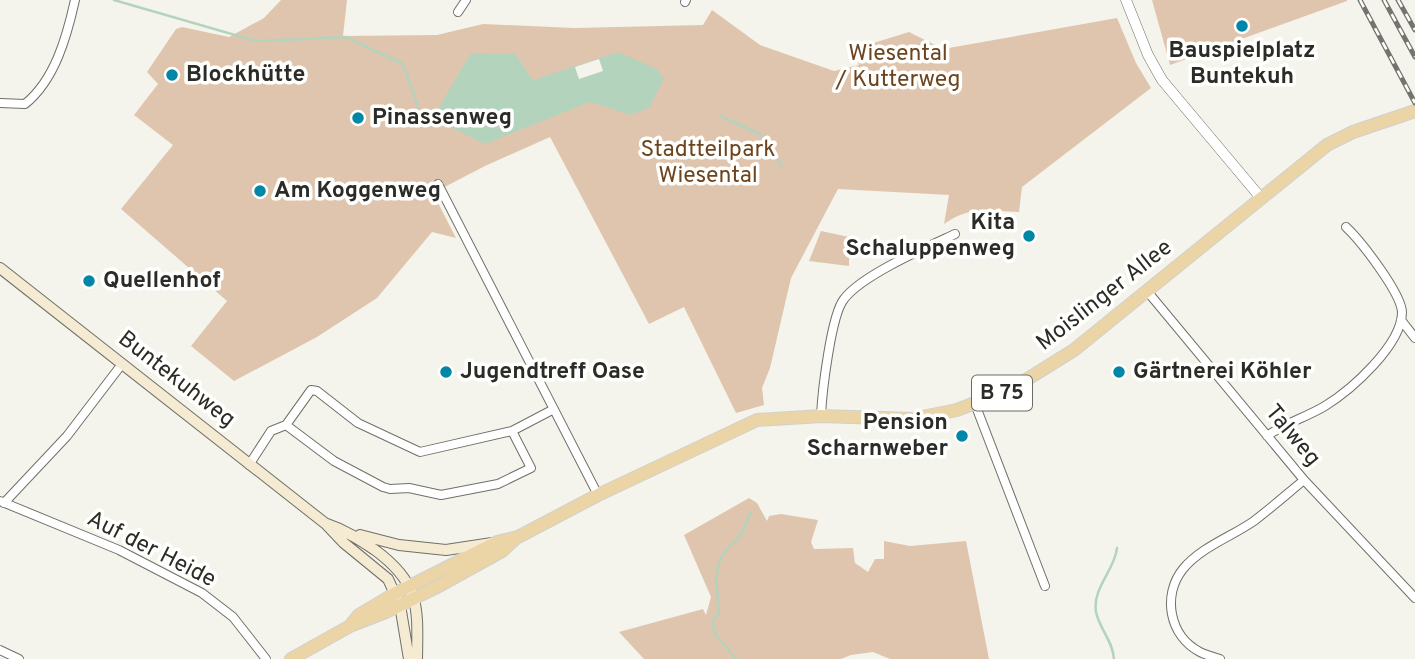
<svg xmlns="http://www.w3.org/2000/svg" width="1415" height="659" font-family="Overpass,sans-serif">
<rect width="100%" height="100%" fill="#f4f4ec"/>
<!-- green -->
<path fill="#e0c5ae" d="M281 0H347L343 36 437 35 483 24 574 28 703 25 712 10 760 45 834 71 859 65 854 49 909 32 943 49 1117 18 1136 63 1151 88 1022 187 1019 212C987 211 972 205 944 224L949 195 838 189 791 278 770 368 762 388 764 405 736 413 684 307 649 324 550 137 485 166 433 193 456 238 432 232 377 298 317 337 234 381 191 346 227 301 121 209 173 145 134 115 158 84 147 72 176 29 182 27 229 37 264 18Z
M1152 0H1347V1L1170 65Z
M821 231 849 237V266L809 261Z
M749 498 757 503 767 521 769 516 781 514 818 520 811 542 814 549 853 548 855 563 868 572 875 559H884V541L910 546 966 541 989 659H890L873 652 851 655 841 659H644L619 632 703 609 706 615 711 597 684 535Z"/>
<!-- water -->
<path fill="#b4d3bd" d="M618 52 657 69 664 79 649 108 630 115 590 102 485 144 440 122V105L471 53 515 54 533 80Z"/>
<!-- pier -->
<path fill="#f4f4ec" d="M599 59 603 71 579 79 575 67Z"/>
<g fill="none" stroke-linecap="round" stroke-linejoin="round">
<!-- stream -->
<path stroke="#b4d3bd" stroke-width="2.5" d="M114 0 256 41 346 37 403 64 420 112 440 122
M721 116 760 134 782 166
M736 659 715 634 712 620 717 617 719 613 716 577 719 564 723 554 741 535 751 512
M1114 659C1113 641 1099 628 1096 612 1092 588 1115 570 1117 548"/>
<!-- minor casing -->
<g stroke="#707069" stroke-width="10">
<path id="minor" d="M685 2 686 0
M458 12 466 0
M0 103 25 104C55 80 67 36 75 0
M438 184 598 495
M1147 291 1304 480 1415 598
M1401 320 1415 338
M975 404 1045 586
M821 416C822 393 831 315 844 299 862 275 927 247 955 234
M286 425 311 390 317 391 358 423 420 452 512 431 554 409
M1267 436C1283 424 1307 417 1325 406 1351 390 1402 345 1402 312 1401 293 1361 241 1346 227
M249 465 271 431 286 425 334 461 383 487 390 489 409 488 441 495 498 484 531 468 512 431
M0 501 119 550 202 593 233 617 266 659
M4 503 67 436 122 364
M0 650 19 659
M1220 659C1213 657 1206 655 1200 652 1169 636 1162 595 1183 569 1201 547 1231 537 1254 521 1271 508 1287 494 1304 480"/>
</g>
<!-- tertiary casing -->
<g stroke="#707069" stroke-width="11">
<path id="tertiary" d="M1126 0 1148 55 1162 80 1261 198"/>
</g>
<!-- secondary casing -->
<g stroke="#707069" stroke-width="12">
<path id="secondary" d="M0 268 326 524 344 543 388 579 400 605 409 659
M327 524C345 530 359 539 375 550 420 583 418 606 417 659
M360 535 399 545 446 550 492 543"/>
</g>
<!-- primary casing -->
<g stroke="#d0d0d0" stroke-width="14">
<path id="primary" d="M350 626 359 615 396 593 497 542 518 537 598 495 757 420 821 416 912 419 957 410 1013 388 1074 350 1327 145 1353 132 1415 111
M291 659 350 626 386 612 435 588 502 551 515 539"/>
</g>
<!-- minor -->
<use href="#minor" stroke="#fff" stroke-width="8"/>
<!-- tertiary -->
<use href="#tertiary" stroke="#fff" stroke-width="10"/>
<!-- secondary -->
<use href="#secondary" stroke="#f5ead2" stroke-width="10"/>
<!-- primary -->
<use href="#primary" stroke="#ebd5a6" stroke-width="12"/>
<!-- rail casing -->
<g stroke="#74746f" stroke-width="5">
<path id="rail" d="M1360 0 1415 103
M1384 0 1415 57
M1398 0 1415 30"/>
</g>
<!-- rail -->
<use href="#rail" stroke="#fffffe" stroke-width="2.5" stroke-dasharray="8" stroke-linecap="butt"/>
</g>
<!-- markers -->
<g fill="#0087a8" stroke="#fffffe" stroke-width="2.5">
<circle cx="1242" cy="26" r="7"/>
<circle cx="172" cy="75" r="7"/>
<circle cx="358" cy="118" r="7"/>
<circle cx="260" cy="191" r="7"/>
<circle cx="1029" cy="236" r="7"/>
<circle cx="89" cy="281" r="7"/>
<circle cx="446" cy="372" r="7"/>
<circle cx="1119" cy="372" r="7"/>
<circle cx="962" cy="436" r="7"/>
</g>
<g text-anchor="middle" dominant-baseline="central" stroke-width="7" stroke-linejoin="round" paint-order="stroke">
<!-- shield labels -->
<rect fill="#fffffe" stroke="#6b6b68" stroke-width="2" x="972" y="375.5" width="60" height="35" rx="5"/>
<g font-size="21" font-weight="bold" fill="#2b2b28">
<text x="1002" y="393">B 75</text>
</g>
<!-- poi labels -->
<g font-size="23" font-weight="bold" fill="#2b2b28" stroke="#fffffe" text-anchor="start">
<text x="1242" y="51" text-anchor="middle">Bauspielplatz<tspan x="1242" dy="26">Buntekuh</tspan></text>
<text x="186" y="75">Blockhütte</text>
<text x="372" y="118">Pinassenweg</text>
<text x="274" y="191">Am Koggenweg</text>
<text x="1015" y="223" text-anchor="end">Kita<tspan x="1015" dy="26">Schaluppenweg</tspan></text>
<text x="103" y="281">Quellenhof</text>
<text x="460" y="372">Jugendtreff Oase</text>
<text x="1133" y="372">Gärtnerei Köhler</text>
<text x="948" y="423" text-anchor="end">Pension<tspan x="948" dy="26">Scharnweber</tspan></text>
</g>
<!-- park labels -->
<g font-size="23" fill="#6c451f" stroke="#fffffe">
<text x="898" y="54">Wiesental<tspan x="898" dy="26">/ Kutterweg</tspan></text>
<text x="708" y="150">Stadtteilpark<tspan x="708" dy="26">Wiesental</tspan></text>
</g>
<!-- street labels -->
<g font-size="23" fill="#2b2b28" stroke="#fffffe">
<text transform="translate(1105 296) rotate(-38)">Moislinger Allee</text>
<text transform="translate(176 380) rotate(38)">Buntekuhweg</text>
<text transform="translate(1292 436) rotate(50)">Talweg</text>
<text transform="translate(151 550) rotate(27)">Auf der Heide</text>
</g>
</g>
</svg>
